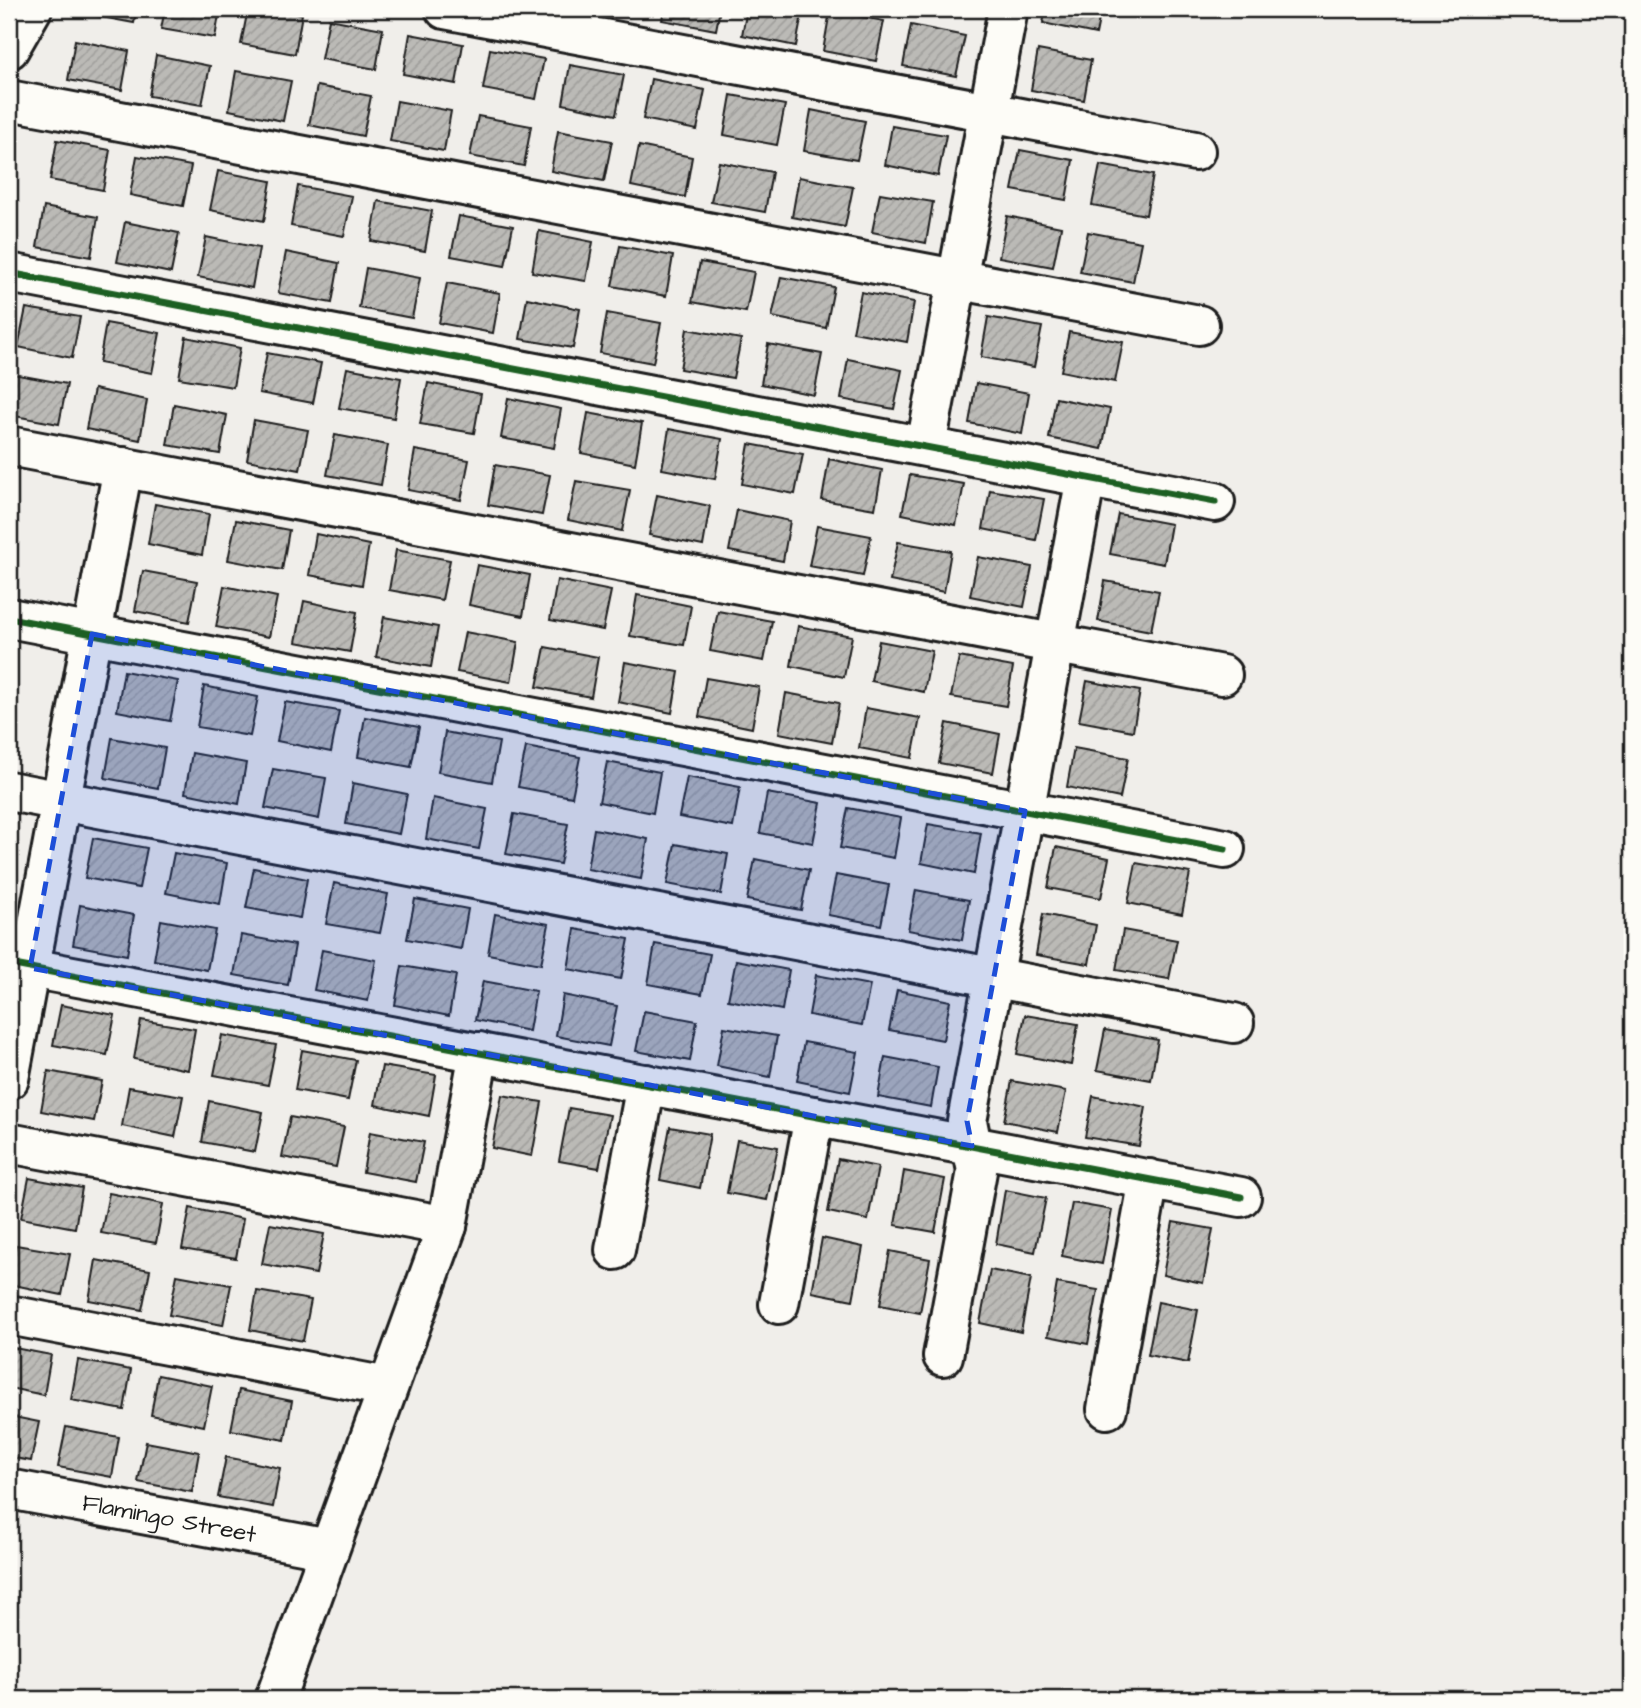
<svg xmlns="http://www.w3.org/2000/svg" width="1641" height="1708" font-family="'Architects Daughter',sans-serif">
<defs>
<pattern id="building-hatch" width="6" height="6" patternUnits="userSpaceOnUse" patternTransform="scale(1.75)"><rect width="6" height="6" fill="#bbbab6"/><path d="M-1 1l2-2M0 6l6-6M5 7l2-2" fill="none" stroke="#a09f9c"/></pattern>
</defs>
<rect width="100%" height="100%" fill="#f0eeea"/>
<filter id="ink" filterUnits="userSpaceOnUse"><feTurbulence type="fractalNoise" baseFrequency=".0143" numOctaves="2"/><feDisplacementMap in="SourceGraphic" scale="14" xChannelSelector="R" yChannelSelector="G"/><feConvolveMatrix kernelMatrix="1 2 1 2 8 2 1 2 1" color-interpolation-filters="sRGB"/></filter>
<g filter="url(#ink)">
<!-- building -->
<path fill="url(#building-hatch)" stroke="#1c1c1c" stroke-width="2" d="M81 9H137L134 23 80 13Z
M165 9H220L215 38 161 29Z
M248 9H275L302 14 295 54 241 44Z
M664 9H720L716 30 662 20Z
M747 9H803L796 46 742 35Z
M1046 9H1101L1096 34 1043 23Z
M830 11 884 21 876 61 823 51Z
M329 19 383 29 376 69 321 59Z
M911 25 965 36 956 76 903 66Z
M410 34 463 44 456 84 403 74Z
M75 40 129 51 122 90 68 80Z
M490 49 544 59 536 99 483 89Z
M1038 50 1091 60 1084 100 1031 90Z
M156 55 210 66 202 105 149 96Z
M570 65 624 75 616 115 563 104Z
M236 71 291 81 283 121 229 110Z
M651 79 705 90 697 130 643 119Z
M317 86 371 96 363 136 309 125Z
M731 95 785 105 777 145 724 135Z
M397 101 451 111 444 151 390 141Z
M811 110 865 121 857 160 804 151Z
M478 116 531 126 524 166 470 156Z
M892 126 946 135 938 176 885 165Z
M558 131 612 141 604 181 551 171Z
M57 140 110 150 103 190 50 180Z
M639 146 692 157 685 197 631 186Z
M1020 150 1073 160 1066 200 1012 190Z
M137 156 191 166 183 206 130 195Z
M719 162 772 172 765 212 711 202Z
M1100 165 1153 175 1146 215 1092 205Z
M218 171 271 181 264 221 210 210Z
M799 177 853 187 845 227 792 217Z
M298 186 352 196 344 236 291 226Z
M880 193 933 202 926 243 872 232Z
M378 201 432 211 425 251 371 241Z
M44 207 98 217 91 257 37 247Z
M459 216 513 226 505 266 451 256Z
M1007 216 1061 227 1053 267 999 257Z
M125 222 179 233 171 273 117 262Z
M539 231 593 242 586 281 532 272Z
M1088 232 1141 242 1133 282 1080 272Z
M206 237 259 248 252 288 198 277Z
M620 246 673 256 666 296 612 286Z
M286 252 339 263 332 303 278 293Z
M700 262 754 272 746 312 692 302Z
M366 268 420 278 412 318 359 308Z
M781 277 834 287 826 328 772 317Z
M447 283 500 293 493 333 439 323Z
M861 292 914 302 907 342 853 332Z
M527 298 580 309 573 348 520 339Z
M26 308 80 317 72 358 18 347Z
M607 313 661 323 653 363 600 353Z
M988 317 1042 327 1034 367 981 357Z
M106 323 160 333 152 373 99 363Z
M687 329 741 339 733 378 680 369Z
M1069 332 1123 342 1115 382 1061 371Z
M186 337 240 348 233 387 179 378Z
M768 344 822 354 814 395 761 384Z
M267 353 321 363 313 403 259 393Z
M848 359 902 370 894 409 841 399Z
M347 368 401 378 394 418 339 408Z
M13 374 67 384 59 424 9 415V397Z
M428 383 481 394 474 433 420 424Z
M976 383 1029 393 1022 434 969 423Z
M94 389 147 400 140 440 86 429Z
M508 398 561 409 554 448 501 438Z
M1056 398 1110 409 1102 449 1049 438Z
M174 404 227 415 220 454 167 445Z
M588 413 642 423 635 464 581 453Z
M254 420 308 430 300 470 247 460Z
M669 429 722 439 715 479 662 469Z
M335 435 388 445 381 485 327 475Z
M749 444 803 454 795 494 742 484Z
M415 450 469 460 461 500 408 490Z
M829 459 882 470 875 509 822 500Z
M495 465 550 475 542 515 488 505Z
M910 475 964 484 956 525 902 514Z
M576 481 630 490 622 531 568 520Z
M990 490 1044 499 1036 540 983 529Z
M657 495 710 506 703 546 649 535Z
M155 504 209 514 202 555 148 544Z
M737 510 790 521 783 561 729 551Z
M1118 514 1171 524 1164 564 1110 554Z
M236 520 289 530 282 570 228 560Z
M817 526 871 536 863 576 809 566Z
M316 534 369 545 362 585 309 575Z
M898 542 951 551 944 592 890 581Z
M396 550 450 560 442 600 389 590Z
M978 557 1032 567 1024 607 970 596Z
M477 565 530 575 523 616 469 605Z
M143 571 197 581 189 622 135 611Z
M557 580 611 591 603 630 550 620Z
M1105 581 1159 591 1151 631 1098 621Z
M224 586 277 597 269 637 216 627Z
M637 595 691 606 684 645 630 636Z
M304 601 357 612 350 652 296 642Z
M718 611 772 621 764 661 710 651Z
M384 617 438 627 431 667 376 657Z
M798 626 852 636 844 677 791 666Z
M465 632 518 642 511 682 457 672Z
M879 641 932 651 924 692 871 681Z
M545 647 598 657 591 697 537 687Z
M959 657 1013 667 1006 706 951 697Z
M625 662 679 672 672 713 618 702Z
M124 671 178 681 170 721 117 711Z
M706 678 759 687 752 728 699 717Z
M1087 681 1140 691 1133 731 1079 721Z
M204 686 258 697 250 736 197 727Z
M786 693 839 703 832 743 779 733Z
M285 702 339 711 331 752 277 741Z
M866 708 920 718 912 758 859 748Z
M365 717 419 727 411 767 358 757Z
M947 723 1000 734 993 773 939 763Z
M445 732 499 742 492 782 438 772Z
M112 738 165 748 158 788 105 778Z
M526 747 580 757 572 797 518 787Z
M1074 748 1128 758 1120 798 1067 787Z
M192 753 246 763 239 804 185 793Z
M607 762 660 772 653 813 599 802Z
M273 769 326 778 319 819 265 808Z
M687 777 740 787 733 827 679 817Z
M353 783 407 794 399 834 346 824Z
M767 793 821 803 813 843 760 833Z
M433 798 487 809 479 849 426 839Z
M848 808 901 818 894 858 840 848Z
M514 814 568 824 560 864 506 854Z
M928 824 981 833 974 874 921 863Z
M594 829 648 839 641 879 587 869Z
M93 838 147 848 139 888 85 878Z
M675 844 728 854 721 894 667 884Z
M1056 847 1109 858 1101 898 1048 888Z
M174 853 227 863 220 904 166 893Z
M755 859 809 870 801 910 747 900Z
M1136 863 1190 873 1182 914 1128 903Z
M254 868 307 879 300 918 246 908Z
M836 875 889 885 881 925 828 915Z
M334 883 388 894 380 933 326 924Z
M916 890 969 900 962 940 908 930Z
M415 899 468 909 461 949 407 939Z
M80 905 134 915 127 955 73 945Z
M495 914 549 924 541 964 488 954Z
M1043 914 1096 925 1089 964 1036 955Z
M161 920 215 930 207 970 154 960Z
M575 929 629 939 621 979 568 969Z
M1123 930 1177 940 1169 979 1116 970Z
M241 935 295 945 288 985 234 975Z
M655 944 710 954 702 994 648 984Z
M322 950 376 960 368 1001 314 990Z
M736 960 789 970 782 1010 728 1000Z
M402 966 456 975 449 1016 395 1005Z
M816 975 870 985 862 1025 809 1015Z
M483 981 536 991 529 1031 475 1020Z
M897 990 950 1001 943 1040 889 1030Z
M563 995 617 1006 609 1046 556 1036Z
M61 1005 115 1015 107 1055 53 1045Z
M644 1011 697 1021 690 1061 636 1051Z
M1025 1015 1078 1024 1071 1065 1017 1054Z
M141 1020 195 1029 188 1070 134 1059Z
M724 1027 777 1036 770 1077 717 1066Z
M1105 1030 1158 1040 1151 1080 1097 1070Z
M222 1035 276 1045 268 1085 214 1075Z
M804 1042 858 1052 850 1092 797 1081Z
M302 1050 356 1060 348 1100 295 1090Z
M885 1057 938 1067 931 1107 878 1097Z
M382 1066 436 1075 429 1116 375 1105Z
M48 1071 102 1081 94 1121 41 1111Z
M1012 1081 1066 1091 1058 1132 1004 1121Z
M129 1087 183 1096 175 1137 122 1126Z
M502 1095 542 1102 532 1156 492 1148Z
M1093 1096 1146 1107 1139 1146 1085 1137Z
M209 1101 263 1112 255 1152 202 1142Z
M569 1108 610 1115 599 1168 559 1161Z
M290 1117 344 1127 336 1167 282 1157Z
M670 1127 710 1134 700 1188 660 1180Z
M370 1132 424 1142 416 1182 363 1172Z
M737 1140 778 1147 767 1200 727 1193Z
M838 1159 878 1167 868 1220 828 1212Z
M904 1171 945 1179 935 1232 895 1225Z
M29 1178 82 1188 75 1228 21 1218Z
M1005 1190 1046 1198 1035 1252 996 1244Z
M109 1193 163 1204 156 1243 101 1233Z
M1072 1203 1112 1210 1102 1264 1062 1256Z
M190 1208 243 1219 236 1258 182 1249Z
M1173 1222 1213 1229 1203 1283 1163 1275Z
M270 1224 324 1234 316 1274 262 1264Z
M822 1238 863 1247 853 1300 812 1292Z
M16 1245 70 1254 62 1295 9 1284Z
M890 1251 930 1259 920 1313 880 1305Z
M96 1260 150 1270 142 1310 89 1300Z
M990 1270 1031 1278 1021 1332 980 1323Z
M177 1275 231 1285 223 1325 169 1315Z
M1057 1283 1098 1290 1088 1344 1048 1336Z
M257 1291 311 1300 303 1341 250 1330Z
M1158 1302 1198 1310 1188 1363 1148 1355Z
M9 1347 51 1355 44 1395 9 1388Z
M78 1360 131 1370 124 1410 71 1400Z
M158 1375 212 1386 204 1426 151 1415Z
M239 1390 292 1401 285 1440 231 1430Z
M9 1416 39 1422 31 1461 9 1457Z
M66 1427 119 1437 112 1477 58 1467Z
M146 1442 199 1452 192 1492 138 1482Z
M226 1457 280 1468 273 1507 218 1497Z"/>
<g fill="none" stroke-linecap="round" stroke-linejoin="round">
<!-- street casing -->
<g stroke="#1c1c1c" stroke-width="44">
<g id="street">
<path d="M445 9 1195 151"/>
<path d="M9 49 32 9"/>
<path d="M9 100 1199 325"/>
<path d="M9 273 1215 502"/>
<path d="M9 446 1222 675"/>
<path d="M926 446 1008 9"/>
<path d="M9 618 1225 849"/>
<path d="M9 791 1234 1023"/>
<path d="M9 964 1241 1197"/>
<path d="M9 1079 123 467"/>
<path d="M9 1143 447 1226"/>
<path d="M615 1250 646 1084"/>
<path d="M779 1304 814 1116"/>
<path d="M9 1315 388 1387"/>
<path d="M943 1356 977 1171 967 1121 1086 477"/>
<path d="M1107 1409 1149 1179"/>
<path id="s1" d="M9 1489 329 1549"/>
<path d="M275 1699 447 1226 479 1052"/>
</g>
</g>
<!-- street -->
<use href="#street" stroke="#fdfcf7" stroke-width="38"/>
<!-- cycleway casing -->
<g stroke="#fdfcf7" stroke-width="11">
<path id="cycleway" d="M9 273 1215 502
M9 618 1225 849
M9 964 1241 1197"/>
</g>
<!-- cycleway -->
<use href="#cycleway" stroke="#1b5e20" stroke-width="7"/>
</g>
</g>
<!-- marked area -->
<path fill="#1d4ed8" fill-opacity="0.2" stroke="#1d4ed8" stroke-width="5" stroke-dasharray="14 9" stroke-linejoin="round" d="M92 634 1025 811 967 1121 972 1146 30 968Z"/>
<g text-anchor="middle" dominant-baseline="central" stroke-width="7" stroke-linejoin="round" paint-order="stroke">
<!-- street labels -->
<g font-size="24" fill="#1c1c1c" stroke="#fdfcf7">
<text stroke="none"><textPath href="#s1" startOffset="163">Flamingo Street</textPath></text>
</g>
</g>
<!-- margin -->
<rect width="1641" height="1708" fill="none" stroke="#fdfcf7" stroke-width="35"/>
<rect x="18" y="18" width="1606" height="1673" fill="none" stroke="#1c1c1c" stroke-width="2.5" filter="url(#ink)"/>
</svg>
